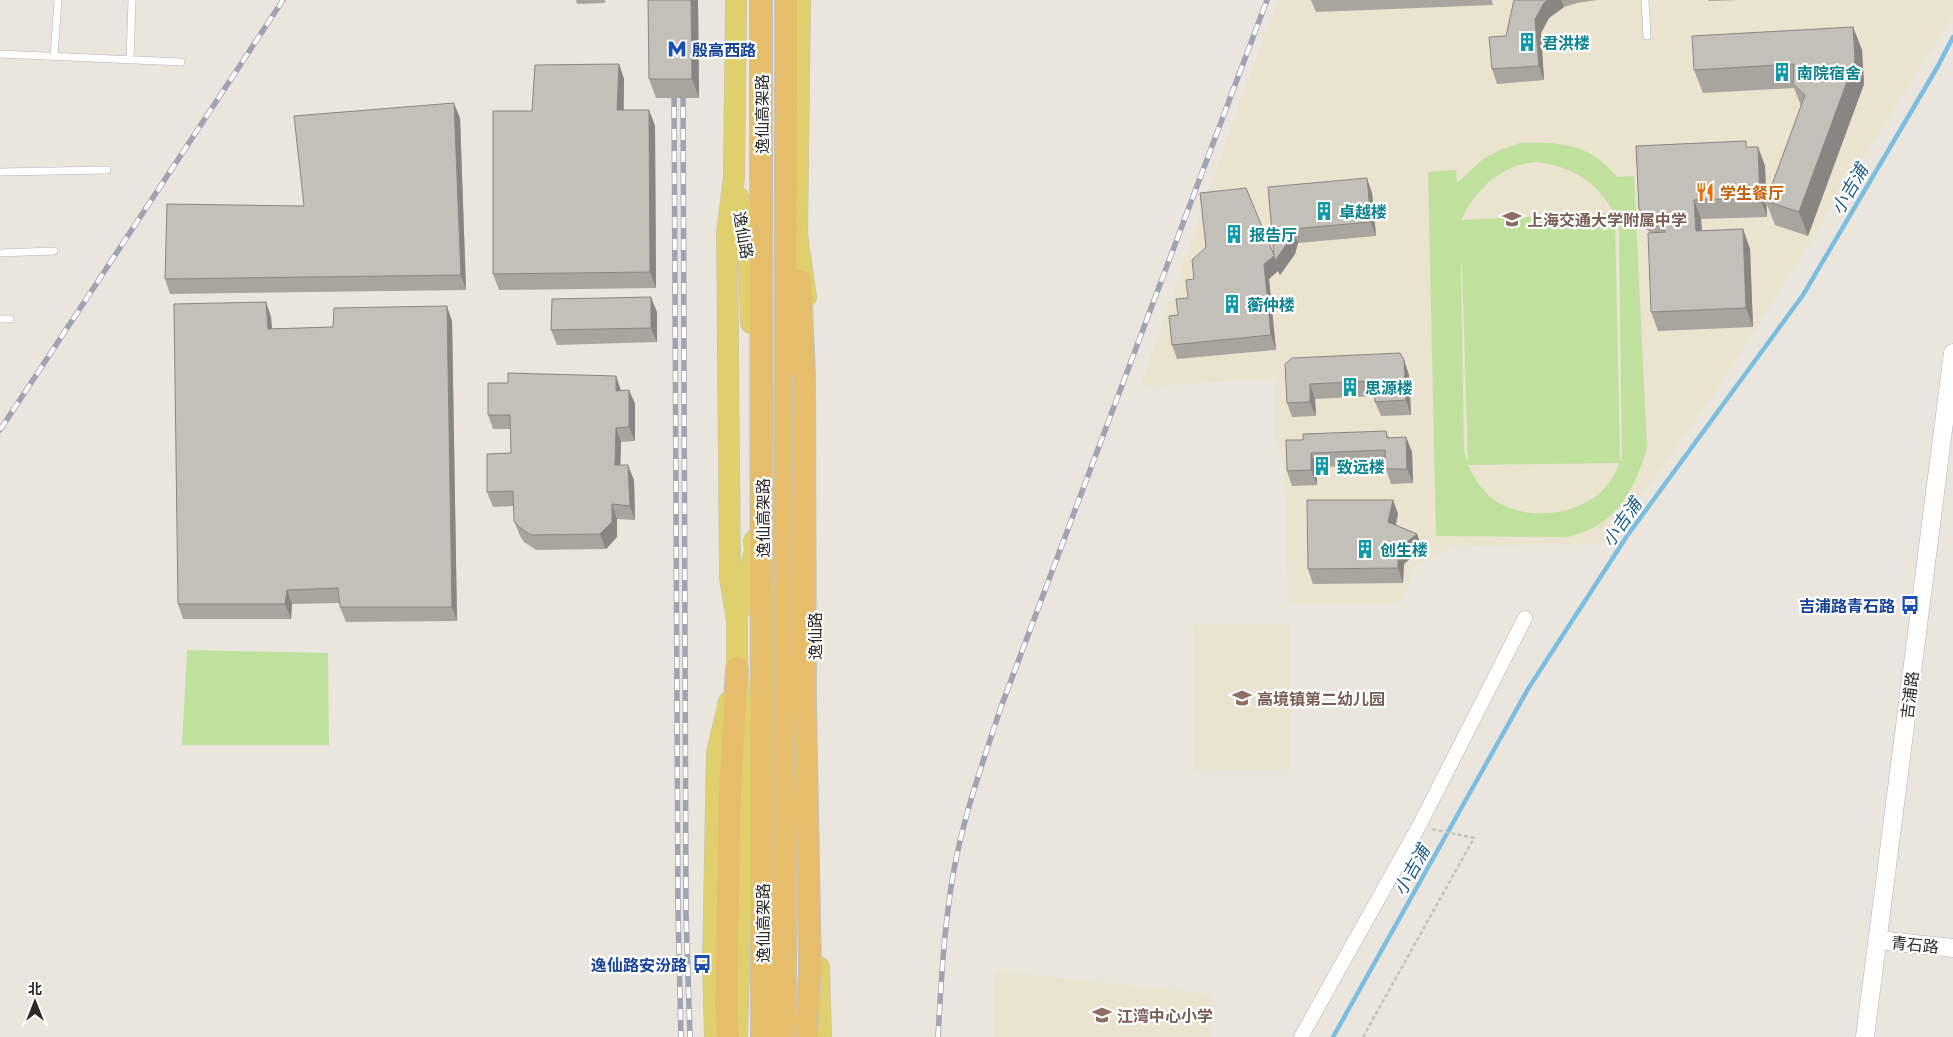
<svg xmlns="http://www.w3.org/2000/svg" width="1953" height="1037" font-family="Barlow,'Noto Sans SC',sans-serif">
<rect width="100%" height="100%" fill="#eae6de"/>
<!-- education -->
<path fill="#eae3cf" d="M1279 0H1953V16L1718 389 1608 544 1453 546 1415 567 1401 604H1288L1284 464 1275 442V378L1140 387 1255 60Z
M1193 625H1291V770H1194Z
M995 971 1211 994 1212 1037H993Z"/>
<!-- pitch -->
<path fill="#bfe19d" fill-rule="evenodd" d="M1520 143C1561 142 1589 143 1617 177L1634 176 1647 448C1633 494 1617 524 1568 537L1436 536 1428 172 1456 170 1457 183 1483 159 1500 150ZM1536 162C1573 167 1596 180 1614 213L1461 220C1476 189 1500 165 1536 162ZM1615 216 1619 227 1622 456 1620 461ZM1461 265H1462L1468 462 1464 452ZM1619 463C1606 509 1543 525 1503 505 1486 497 1475 481 1468 465Z
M187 650 328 653 329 745H182Z"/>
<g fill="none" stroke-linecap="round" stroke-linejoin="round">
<!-- stream -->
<path stroke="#7dbee0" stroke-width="4.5" d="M1333 1037 1528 689 1627 536 1803 295 1938 66 1953 37"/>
<!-- service casing -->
<g stroke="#b1b3bc" stroke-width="8">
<path id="service" d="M1645 0 1647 36
M0 54 181 62
M54 56 58 0
M130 60 132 0
M0 172 107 170
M0 253 54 251
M0 319H10"/>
</g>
<!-- minor casing -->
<g stroke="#b1b3bc" stroke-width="15">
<path id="minor" d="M1301 1037 1419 826 1525 618"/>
</g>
<!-- tertiary casing -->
<g stroke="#b1b3bc" stroke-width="19">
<path id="tertiary" d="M1878 940 1953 948
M1865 1037 1953 353"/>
</g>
<!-- primary casing -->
<g stroke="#c3c3c3" stroke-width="22">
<path id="primary" d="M736 0 734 177 727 233 730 578 737 621V668L745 751 737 1037
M800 0 797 235 806 297
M738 197 749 256 751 323
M739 611 755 551 754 541
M819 967 821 1037
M715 1037 713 964 717 752 729 702"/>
</g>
<!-- trunk casing -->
<g stroke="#c3c3c3" stroke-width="24">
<path id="trunk" d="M761 0 762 1037
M800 281 804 375
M728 1037 726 1003 730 793 737 668
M785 1037 786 0"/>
</g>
<!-- path -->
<path stroke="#c3c3c3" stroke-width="2.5" stroke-dasharray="4 2.5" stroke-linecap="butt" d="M1363 1037 1474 838 1432 829"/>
<!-- service -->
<use href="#service" stroke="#fff" stroke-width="7"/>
<!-- minor -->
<use href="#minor" stroke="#fff" stroke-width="14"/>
<!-- tertiary -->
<use href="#tertiary" stroke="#fff" stroke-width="18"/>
<!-- primary -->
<use href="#primary" stroke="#e0cf6d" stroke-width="21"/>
<!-- trunk -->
<use href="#trunk" stroke="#e6bd6a" stroke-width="22"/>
<!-- rail casing -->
<g stroke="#a1a2b2" stroke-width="5.5">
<path id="rail" d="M674 85 678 912 681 1037
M683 85 686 913 690 1037
M0 430 283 0
M938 1037C941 983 944 928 953 875 963 817 983 762 1001 707L1267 0"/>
</g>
<!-- rail -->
<use href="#rail" stroke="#fff" stroke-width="4" stroke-dasharray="11" stroke-linecap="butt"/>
<!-- trunk-bridge casing -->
<g stroke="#c3c3c3" stroke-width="24" stroke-linecap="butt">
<path id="trunk-bridge" d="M804 375 805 702 810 970 806 1037"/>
</g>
<!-- trunk-bridge -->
<use href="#trunk-bridge" stroke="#e6bd6a" stroke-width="22"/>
</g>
<!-- wall -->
<path fill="#a8a59f" d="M576 0H605V3L577 4Z
M648 0H698L699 98H656L649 79Z
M1311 0H1492L1493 5 1316 12Z
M1514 0H1597L1577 3 1564 7 1549 18 1541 33 1544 80 1497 84 1492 69 1506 36Z
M1708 0H1740L1709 1Z
M1853 27 1862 50 1864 84 1808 236 1775 225 1766 202 1767 217 1701 219 1702 231 1743 229 1750 249 1753 327 1658 331 1651 312V233L1646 229 1639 209 1748 147H1758L1765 166 1766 201 1801 106 1794 88 1703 93 1694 70Z
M619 64 624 79V110H649L655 126 656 288 499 290 493 274 532 111Z
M460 118 466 290 170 294 165 279 304 206Z
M1268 187 1372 193 1376 236 1298 243 1295 254 1280 275 1278 271 1269 279 1276 350 1177 359 1172 345 1178 315 1188 298 1194 279 1274 255Z
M266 302 271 317 272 329 333 327 452 321 457 621 346 622 340 607V603L292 604 291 619H183L178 604Z
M657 312V342L557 345 551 330Z
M1404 360 1409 375 1411 415 1381 416 1375 402V396L1315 399 1316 416 1292 417 1287 403 1285 364Z
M616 376 621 391 629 390 635 404V441L621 442 620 465 634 480 635 520 617 519V537L606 549 536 550 524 542 520 536 514 521V506L493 507 487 492 511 453V429H493L488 415 508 383Z
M1386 431 1389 438 1406 437 1412 452 1413 483 1391 484 1386 469V465L1316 467 1317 485 1292 486 1287 471 1303 440Z
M1393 500 1398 514 1396 525 1417 534 1422 548 1404 564 1403 583 1313 584 1308 569Z"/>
<!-- shaded-wall -->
<path fill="#888682" d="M691 0H698L699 98 692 79Z
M1548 0H1561L1564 7 1549 18 1541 33 1544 80 1539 66 1535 19 1544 3Z
M1853 27 1862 50 1864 84 1808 236 1799 212Z
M619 64 624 79 623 126 617 110Z
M454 103 460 118 466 290 461 275Z
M649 110 655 126 656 288 650 272Z
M1758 147 1765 166 1767 217 1760 198Z
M1367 178 1372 193 1376 236 1371 222Z
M1694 200 1701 219 1703 251 1696 231Z
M1292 229 1298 243 1295 254 1280 275 1278 271 1269 279 1276 350 1271 335 1264 264 1274 256Z
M1743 229 1750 249 1753 327 1746 308Z
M651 297 657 312V342L651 328Z
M266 302 271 317 273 343 268 329Z
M447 306 452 321 457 621 452 607Z
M1404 360 1409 375 1411 415 1406 400Z
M616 376 621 391H616Z
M1310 384 1315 399 1316 416 1310 402Z
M629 390 635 404V441L629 427Z
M616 428 621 442 620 480 615 465Z
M1406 437 1412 452 1413 483 1407 469Z
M1311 453 1316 467 1317 485 1311 470Z
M628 465 634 480 635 520 630 506Z
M1393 500 1398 514 1393 537 1388 522Z
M612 504 617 519V537L606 549 600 534Z
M1417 534 1422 548 1404 564 1403 583 1398 568V549Z
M287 590 292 604 291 619 285 604Z"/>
<!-- building -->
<path fill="#c3c0b9" stroke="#888682" d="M648 0H691L692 79H649Z
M1514 0H1548L1544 3 1535 19 1539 66 1492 69 1489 37 1506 36Z
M1853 27 1855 60 1799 212 1766 201 1805 95 1793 84 1794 64 1694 70 1692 36Z
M619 64 617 110H649L650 272 493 274V111H532L535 65Z
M454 103 461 275 165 279 167 204 304 206 294 116Z
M1746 141V147H1758L1760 198 1694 200 1696 231 1743 229 1746 308 1651 312 1648 233 1666 232 1639 209 1636 146Z
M1367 178 1371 222 1292 229 1290 239 1275 261 1274 256 1264 264 1271 335 1172 345 1169 316 1178 315 1176 299 1188 298 1186 280 1194 279 1192 260 1206 247 1200 193 1246 188 1274 255 1268 187Z
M651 297V328L551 330 552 299Z
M266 302 268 329 333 327 334 308 447 306 452 607H340L338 588 287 590 285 604H178L174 304Z
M1400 353 1404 360 1406 400 1375 402 1374 381 1310 384V402L1287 403 1285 364 1292 358Z
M508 373 616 376V391L629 390V427L616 428 615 465H628L630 506 612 504V522L600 534 531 535 519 527 514 521 513 491 487 492V454L511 453 510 415H488V383H508Z
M1386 431 1387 438 1406 437 1407 469H1386L1385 450 1311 453V470L1287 471 1286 440H1303V434Z
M1307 500H1393L1388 522 1417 534 1398 549V568L1308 569Z"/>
<!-- icons -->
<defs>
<g id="building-bare" transform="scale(1.5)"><path d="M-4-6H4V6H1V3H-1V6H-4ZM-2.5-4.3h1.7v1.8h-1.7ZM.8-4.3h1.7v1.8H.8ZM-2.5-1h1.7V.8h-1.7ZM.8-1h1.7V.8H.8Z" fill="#0f9aa8" stroke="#fff" stroke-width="2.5" paint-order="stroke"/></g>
<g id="metro-bare" transform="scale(1.5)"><path d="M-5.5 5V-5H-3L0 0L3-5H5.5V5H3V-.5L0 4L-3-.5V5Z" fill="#1a4fb4" stroke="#fff" stroke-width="2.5" paint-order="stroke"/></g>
<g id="restaurant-bare" transform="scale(1.5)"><path d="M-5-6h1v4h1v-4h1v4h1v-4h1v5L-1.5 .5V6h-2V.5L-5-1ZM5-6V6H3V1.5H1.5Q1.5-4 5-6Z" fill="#e8710a" stroke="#fff" stroke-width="2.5" paint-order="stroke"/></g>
<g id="school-bare" transform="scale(1.5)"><path d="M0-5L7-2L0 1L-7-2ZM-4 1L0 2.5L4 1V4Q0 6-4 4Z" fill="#8d6e63" stroke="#fff" stroke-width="2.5" paint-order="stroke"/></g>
<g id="bus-bare" transform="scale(1.5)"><path d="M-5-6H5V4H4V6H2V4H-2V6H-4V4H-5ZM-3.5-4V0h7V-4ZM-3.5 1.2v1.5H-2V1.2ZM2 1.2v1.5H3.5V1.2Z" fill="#1a4fb4" stroke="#fff" stroke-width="2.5" paint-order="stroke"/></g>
</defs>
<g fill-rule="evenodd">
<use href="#building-bare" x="1527" y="42"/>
<use href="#metro-bare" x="677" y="49"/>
<use href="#building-bare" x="1782" y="72"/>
<use href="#restaurant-bare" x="1705" y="192"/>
<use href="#building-bare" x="1324" y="211"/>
<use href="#school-bare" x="1512" y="219"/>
<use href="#building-bare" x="1234" y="234"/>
<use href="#building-bare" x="1232" y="304"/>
<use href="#building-bare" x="1350" y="387"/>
<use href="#building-bare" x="1322" y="466"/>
<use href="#building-bare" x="1365" y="549"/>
<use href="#bus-bare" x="1910" y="605"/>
<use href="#school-bare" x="1242" y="698"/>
<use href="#bus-bare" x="702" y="964"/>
<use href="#school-bare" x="1102" y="1015"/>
</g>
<g text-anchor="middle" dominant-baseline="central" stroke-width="4.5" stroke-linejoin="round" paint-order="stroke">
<!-- culture labels -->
<g font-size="16" font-weight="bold" fill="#0d838f" stroke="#fff" text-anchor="start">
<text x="1542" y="42">君洪楼</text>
<text x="1797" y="72">南院宿舍</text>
<text x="1339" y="211">卓越楼</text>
<text x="1249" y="234">报告厅</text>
<text x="1247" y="304">蘅仲楼</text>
<text x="1365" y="387">思源楼</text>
<text x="1337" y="466">致远楼</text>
<text x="1380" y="549">创生楼</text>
</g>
<!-- transit labels -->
<g font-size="16" font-weight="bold" fill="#164399" stroke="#fff" text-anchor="end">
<text x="692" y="49" text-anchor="start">殷高西路</text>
<text x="1895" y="605">吉浦路青石路</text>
<text x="687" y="964">逸仙路安汾路</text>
</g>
<!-- street labels -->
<g font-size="16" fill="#2a2a2a" stroke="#fff">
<text transform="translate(761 114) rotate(-90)">逸仙高架路</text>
<text transform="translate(744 235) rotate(80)">逸仙路</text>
<text transform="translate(762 518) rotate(-90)">逸仙高架路</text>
<text transform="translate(814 636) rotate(-90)">逸仙路</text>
<text transform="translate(1909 695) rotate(-83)">吉浦路</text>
<text transform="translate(762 923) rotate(-90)">逸仙高架路</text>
<text transform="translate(1915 944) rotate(6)">青石路</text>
</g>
<!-- food labels -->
<g font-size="16" font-weight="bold" fill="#c56008" stroke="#fff" text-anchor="start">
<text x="1720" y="192">学生餐厅</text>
</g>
<!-- education labels -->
<g font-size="16" font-weight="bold" fill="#785e54" stroke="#fff" text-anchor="start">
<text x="1527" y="219">上海交通大学附属中学</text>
<text x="1257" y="698">高境镇第二幼儿园</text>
<text x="1117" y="1015">江湾中心小学</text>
</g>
<!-- water labels -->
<g font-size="18" font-style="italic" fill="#1d5d8b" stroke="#fff">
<text transform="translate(1849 189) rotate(-60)">小吉浦</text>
<text transform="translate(1621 522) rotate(-55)">小吉浦</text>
<text transform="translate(1411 870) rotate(-61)">小吉浦</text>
</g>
</g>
<!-- north arrow -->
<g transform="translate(35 1002)" stroke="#ffffff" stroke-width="4" paint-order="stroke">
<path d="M0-4L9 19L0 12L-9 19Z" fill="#2a2a2a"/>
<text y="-8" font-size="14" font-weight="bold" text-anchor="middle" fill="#2a2a2a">北</text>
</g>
</svg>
